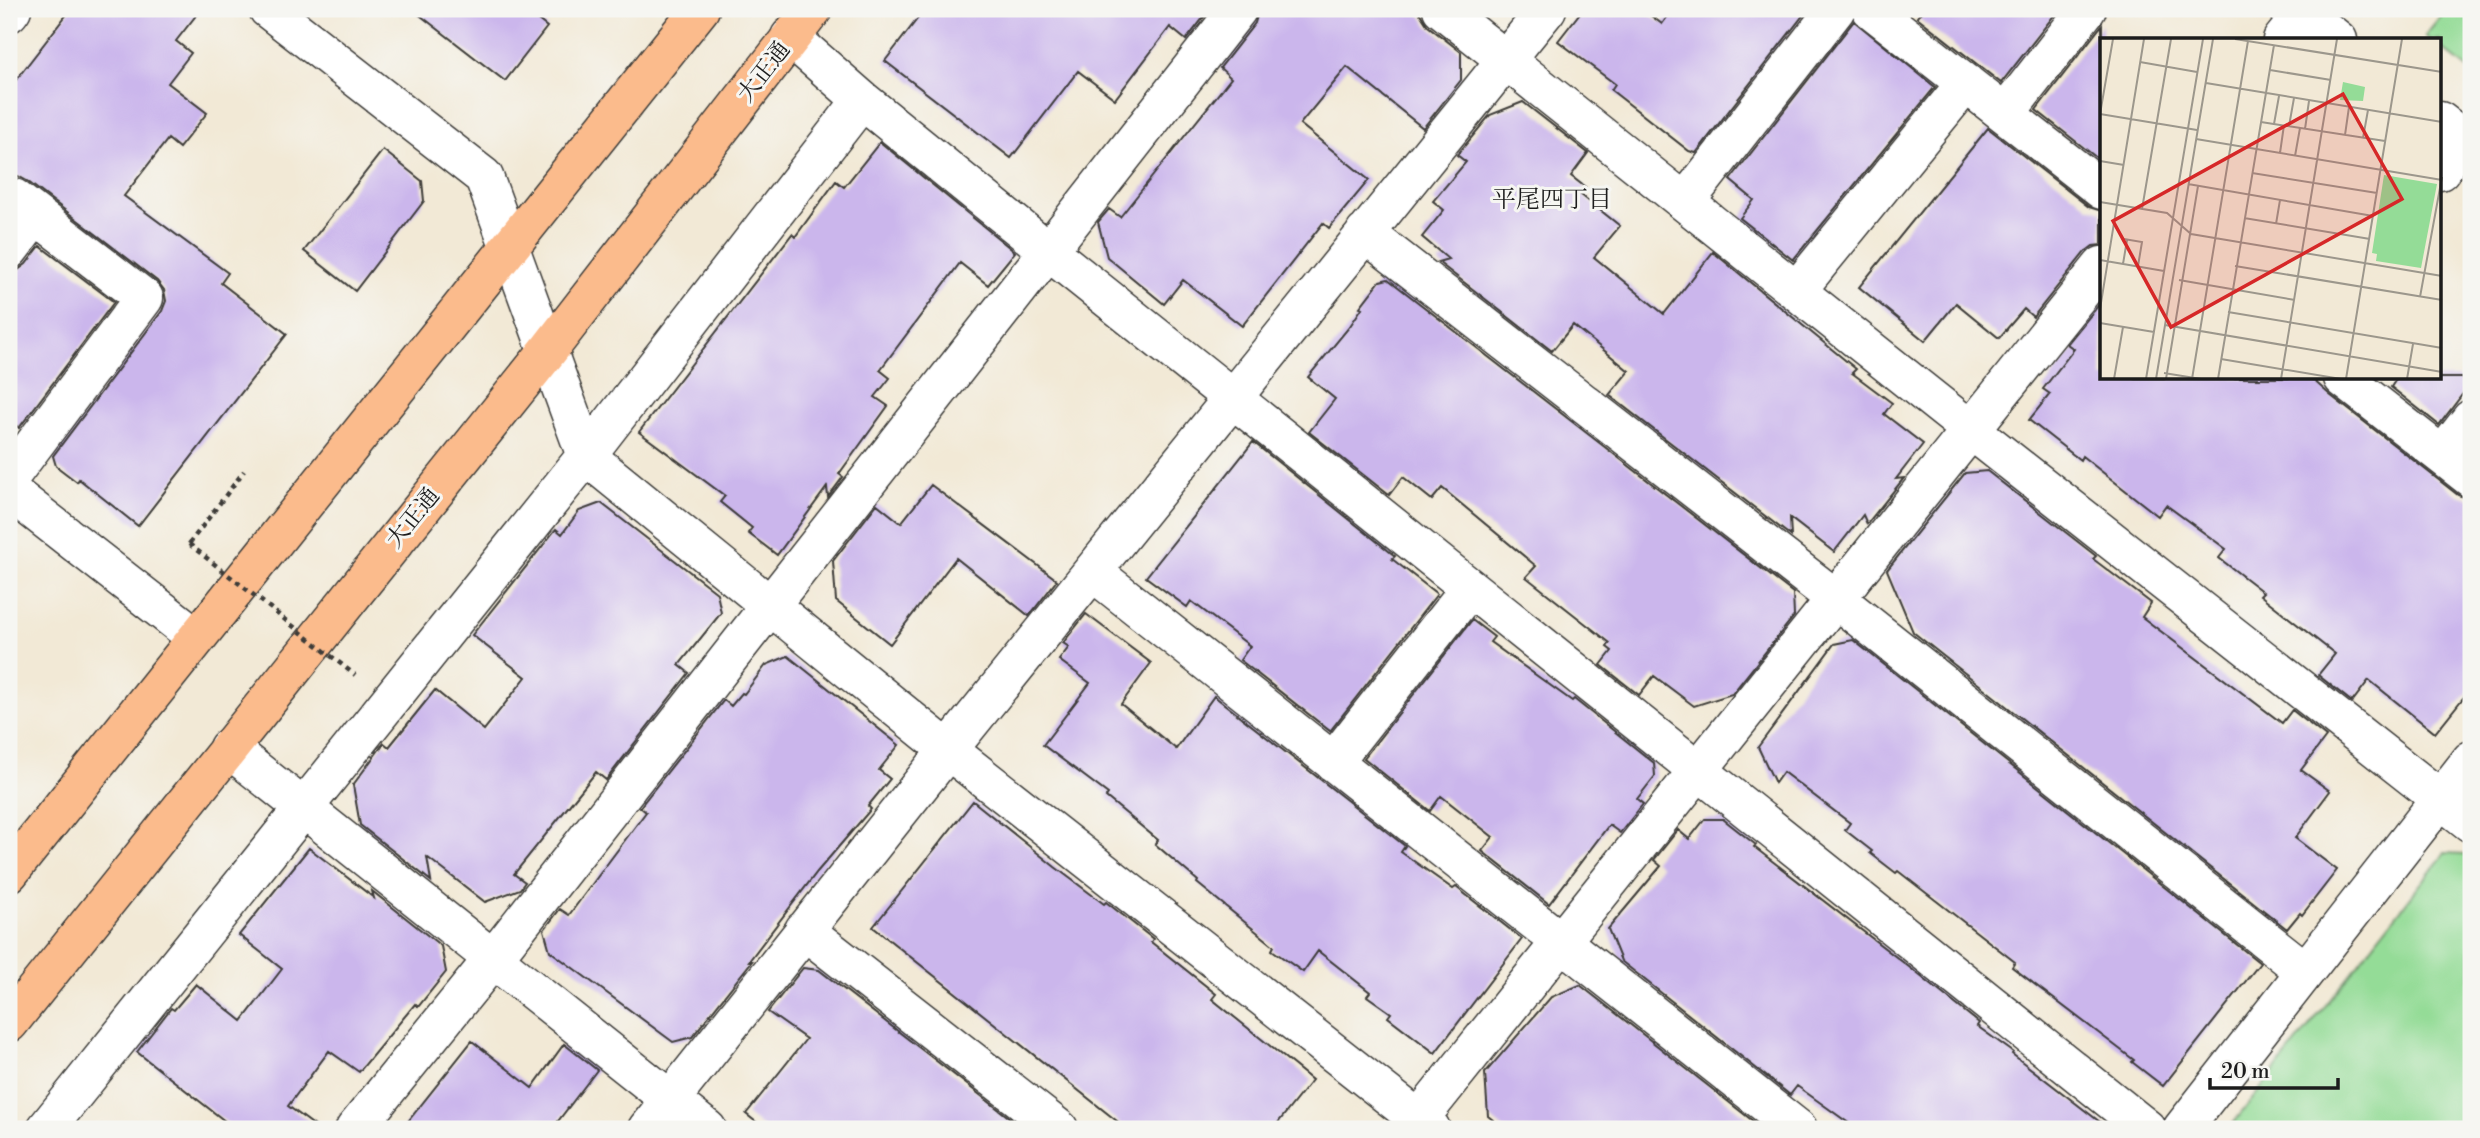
<svg xmlns="http://www.w3.org/2000/svg" width="2480" height="1138" font-family="'Libre Bodoni','Noto Serif JP',serif">
<rect width="100%" height="100%" fill="#f6f6f2"/>
<filter id="ink" filterUnits="userSpaceOnUse"><feTurbulence type="fractalNoise" baseFrequency=".0143" numOctaves="2"/><feDisplacementMap in="SourceGraphic" scale="14" xChannelSelector="R" yChannelSelector="G"/><feConvolveMatrix kernelMatrix="1 2 1 2 8 2 1 2 1" color-interpolation-filters="sRGB"/></filter>
<filter id="wash" filterUnits="userSpaceOnUse"><feTurbulence type="fractalNoise" baseFrequency=".00686" numOctaves="4" result="noise"/><feDisplacementMap in="SourceGraphic" scale="28" xChannelSelector="R" yChannelSelector="G"/><feGaussianBlur stdDeviation="1.57" result="paint"/><feColorMatrix in="noise" values="0 0 0 0 0 0 0 0 0 0 0 0 0 0 0 0 0 1.4 0 .05"/><feComposite in="paint" operator="in"/></filter>
<g filter="url(#wash)">
<rect width="100%" height="100%" fill="#f2e9d6"/>
<!-- green -->
<path fill="#94dc97" stroke="#587c5a" stroke-width="2" d="M2447 9H2471V72L2440 47V40H2430L2425 36Z
M2445 853 2466 854 2471 859V1129H2229Z"/>
<g id="blocks">
<!-- building -->
<path fill="#cbb6ec" d="M71 9H201L176 41 191 53 168 83 207 113 179 148 168 139 124 196 228 273 221 283 287 334 138 526 79 479 77 482 56 466 53 456 162 311 166 301 164 290 157 281 27 181 18 176 9 177V89Z
M412 9H524L547 27 505 81Z
M925 9H1210L1186 40 1170 27 1115 99 1078 71 1011 158 885 61Z
M1259 9H1417L1428 26 1461 52V80L1423 128 1347 67 1300 124 1369 180 1329 228 1323 223 1242 326 1183 280 1164 304 1107 257 1098 222 1109 209 1120 217 1231 78 1220 68 1255 23Z
M1583 9H1642L1662 24 1673 9H1808L1696 153 1689 151 1611 90 1615 84 1558 41Z
M1924 9H2059L2001 83 1917 17Z
M1854 21 1935 87 1793 260 1740 218 1754 200 1730 180Z
M2102 25V162L2036 110Z
M1523 102 1588 153 1571 176 1585 187 1580 194 1620 226 1594 257 1664 314 1713 252 1856 369 1852 373 1892 403 1884 414 1923 444 1896 479 1904 478 1867 524 1863 515 1834 552 1790 518 1791 536 1609 395 1629 371 1573 325 1552 351 1438 262 1448 259 1422 237 1444 210 1433 201 1466 162 1457 155 1490 115Z
M1988 128 2089 207 2102 211V245L2093 246 2085 252 2033 317 2024 309 1999 338 1956 303 1925 341 1859 287Z
M880 142 1015 252 988 285 960 263 880 370 890 378 875 397 888 406 839 474 843 477 828 497 827 487 777 555 748 533 752 528 720 502 725 496 639 432 792 234 795 237 836 181 844 187Z
M383 150 422 181 424 201 355 291 304 251Z
M40 246 114 302 19 428 9 420V271L18 270 26 264Z
M1388 279 1793 593 1794 616 1732 694 1694 706 1654 676 1639 695 1601 665 1612 651 1607 647 1610 643 1526 577 1536 566 1442 488 1432 500 1403 477 1389 495 1309 432 1335 399 1308 377 1350 326 1362 308 1360 307 1380 281Z
M2102 301V378H2311L2330 395 2458 495 2471 499V688L2435 733 2369 680 2352 702 2318 675 2335 654 2260 595 2263 592 2219 558 2226 549 2166 505 2158 516 2082 456 2080 460 2029 420 2050 394 2043 389 2074 349 2067 344Z
M2397 378H2471V383L2439 425 2391 387Z
M1253 442 1395 556 1392 559 1437 594 1330 731 1240 660 1250 646 1191 601 1187 607 1146 577Z
M1987 471 2096 556 2093 559 2151 603 2142 617 2282 723 2292 710 2326 737 2301 770 2330 791 2295 838 2337 870 2302 915 2300 913 2287 929 1913 632 1887 570 1965 473Z
M931 485 1057 580 1029 616 956 558 890 644 836 601 833 561 877 504 901 523Z
M601 503 717 593 721 613 679 665 689 673 606 780 596 772 514 874 525 882 520 889 485 902 427 857 431 881 360 825 353 785 384 743 389 747 435 690 484 730 526 677 472 635 556 529 562 534 579 511Z
M1086 614 1151 663 1121 704 1176 749 1214 696 1405 846 1401 852 1453 889 1456 887 1522 939 1435 1053 1388 1017 1391 1013 1367 996 1370 992 1318 951 1303 972 1272 950 1274 946 1197 883 1198 881 1155 844 1158 840 1106 797 1108 794 1043 745 1090 683 1059 660 1069 647 1063 643Z
M1472 620 1494 637 1490 642 1572 701 1574 699 1654 763 1655 776 1637 799 1643 804 1620 833 1609 825 1549 904 1482 851 1493 837 1441 796 1430 811 1364 758Z
M1853 640 2260 963 2163 1086 2132 1062 2134 1060 2012 967 2015 962 1898 871 1896 873 1870 853 1872 851 1845 830 1850 823 1783 772 1775 783 1758 747 1834 644Z
M788 656 899 745 879 770 890 779 868 806 871 809 817 872 749 961H752L692 1037 673 1042 550 951 544 930 560 909 569 915 646 812 640 807 724 700 731 706 742 693 744 694 766 665Z
M973 801 1055 867 1104 904 1106 902 1153 939 1151 942 1216 994 1212 999 1312 1080 1273 1129H1127L873 927Z
M1705 819H1723L1756 845 1754 847 1909 967 1979 1023 1977 1026 2013 1052 2012 1054 2109 1129H1857L1797 1086 1790 1095 1621 961 1608 929 1661 866 1654 860 1678 830 1689 839Z
M309 848 374 898 372 891 441 946 446 972 418 1007 415 1004 359 1072 329 1051 288 1106 319 1129H235L137 1052 171 1008 174 1010 196 984 242 1021 282 969 239 935Z
M803 968 819 970 1024 1129H765L746 1114 806 1039 768 1012Z
M1580 985 1763 1129H1504L1488 1116 1485 1073 1551 997Z
M472 1041 532 1088 564 1044 597 1070 552 1129H402Z"/>
</g>
</g>
<g filter="url(#ink)">
<use href="#blocks" fill-opacity="0" stroke="#3c3b38" stroke-width="2"/>
<g fill="none" stroke-linecap="round" stroke-linejoin="round">
<!-- minor casing -->
<g stroke="#3c3b38" stroke-width="41">
<path id="minor" d="M268 9 484 177 586 456 948 750 1431 1129
M1442 9 1971 430 2471 823
M1871 9 2102 190
M2299 9 2338 40
M9 13 12 9
M790 37 862 100 1047 250 2147 1129
M2282 40 2307 9
M2005 114 2087 9
M2440 121 2471 145
M2440 171 2464 140
M1685 202 1836 9
M1365 233 1836 599 2305 971
M9 250 36 215
M1797 290 1966 83
M2343 378 2471 478
M2443 455 2471 419
M9 478 144 298 14 198
M9 491 196 637
M1093 572 1798 1129
M228 748 707 1129
M1333 762 1470 588
M804 930 1059 1129
M46 1129 586 456 862 100
M355 1129 492 960 1238 9
M647 1129 948 750 1547 9
M1411 1129 2102 266
M2182 1129 2471 760"/>
</g>
<!-- major casing -->
<g stroke="#3c3b38" stroke-width="41">
<path id="major" d="M9 873 700 9
M9 1023 547 352 813 9"/>
</g>
<!-- path -->
<path stroke="#3c3b38" stroke-width="4.5" stroke-dasharray="5 5" stroke-linecap="butt" d="M189 544 244 471"/>
<!-- minor -->
<use href="#minor" stroke="#fff" stroke-width="38"/>
<!-- major -->
<use href="#major" stroke="#fbbb8c" stroke-width="38"/>
<!-- path-bridge -->
<path stroke="#3c3b38" stroke-width="4.5" stroke-dasharray="5 5" stroke-linecap="butt" d="M189 544 355 675"/>
</g>
</g>
<g text-anchor="middle" dominant-baseline="central" stroke-width="6" stroke-linejoin="round" paint-order="stroke">
<!-- street labels -->
<g font-size="23" fill="#1c1c1c" stroke="#f6f6f2">
<text transform="translate(764 72) rotate(-52)">大正通</text>
<text transform="translate(413 518) rotate(-51)">大正通</text>
</g>
<!-- neighbourhood labels -->
<g font-size="24" fill="#1c1c1c" stroke="#f6f6f2">
<text x="1552" y="200">平尾四丁目</text>
</g>
</g>
<!-- overview -->
<g transform="translate(2100 38)">
<rect width="341" height="341" fill="#f2e9d6"/>
<path d="M243 44 265 49 263 63 240 62ZM284 137 337 146 321 230 276 223 277 216 272 215Z" fill="#94dc97"/>
<path fill="none" stroke="#9c978c" stroke-width="2" d="M135 1 342 34M40 24 97 34M170 32 231 42M106 45 342 84M0 76 97 92M0 76 13 1M161 84 285 103M174 86 179 58M189 88 194 60M205 91 209 63M245 97 249 69M263 100 268 72M96 101 342 142M180 115 184 87M195 118 200 90M0 123 24 127M152 135 277 155M88 146 273 178M0 164 67 175 91 196 342 238M42 171 71 1M144 180 270 201M176 186 180 162M24 201 42 204 38 228M0 222 64 233M23 226 27 202M135 228 342 262M79 242 195 262M320 259 342 139M0 271 44 1M128 274 342 310M0 285 54 294M65 287 342 334M121 321 241 341M64 335 101 341M14 341 23 289M46 341 103 1M56 341 113 1M66 341 98 148M92 341 148 3M118 341 174 7M181 341 237 1M246 341 302 1M307 341 313 306"/>
<path fill="#d62828" fill-opacity="0.15" stroke="#d62828" stroke-width="3.5" d="M243 56 302 161 71 289 13 183Z"/>
<rect width="341" height="341" fill="none" stroke="#1c1c1c" stroke-width="3.5"/>
</g>
<!-- margin -->
<rect width="2480" height="1138" fill="none" stroke="#f6f6f2" stroke-width="35"/>
<!-- scale -->
<path d="M2210 1078v10h128v-10" fill="none" stroke="#1c1c1c" stroke-width="3.5"/>
<text x="2221" y="1078" font-size="21" fill="#1c1c1c" stroke="#f6f6f2" stroke-width="5" paint-order="stroke">20 m</text>
</svg>
